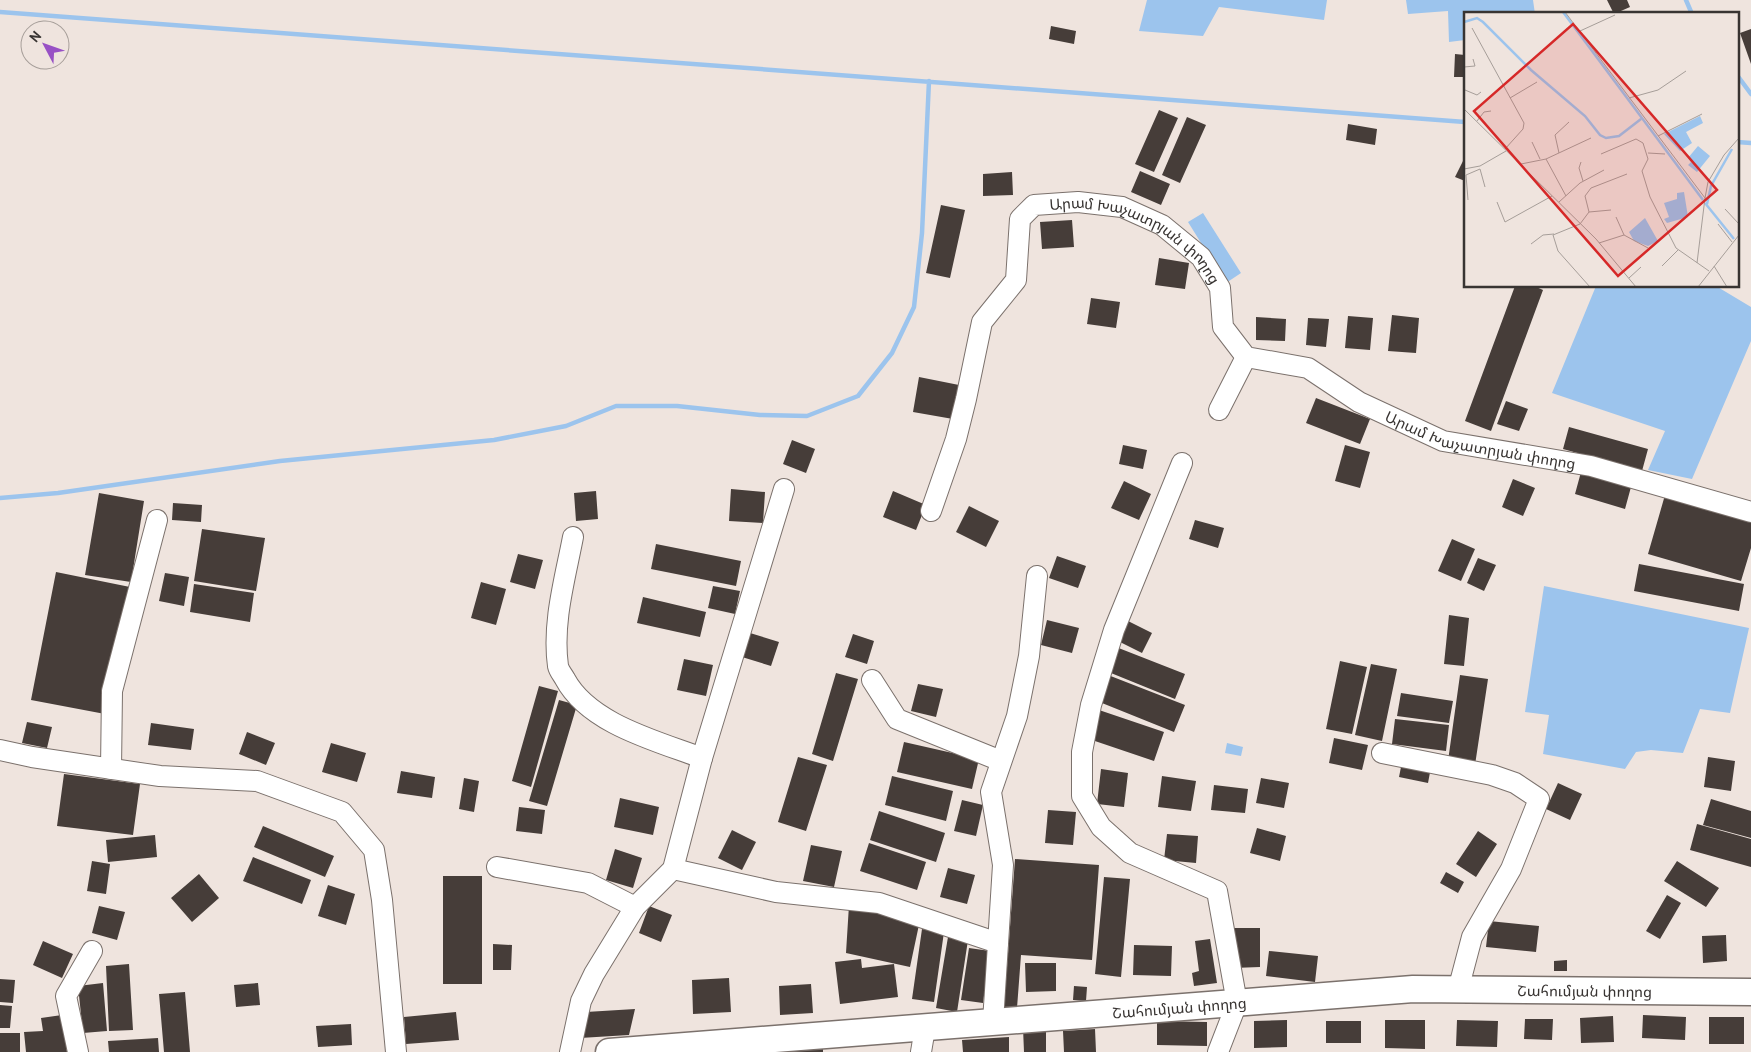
<svg xmlns="http://www.w3.org/2000/svg" width="1751" height="1052" font-family="'PT Sans','Noto Sans Armenian',sans-serif">
<rect width="100%" height="100%" fill="#efe4de"/>
<!-- water -->
<path fill="#9cc4ed" d="M1147 0H1327L1324 20 1219 7 1203 36 1139 31Z
M1406 0H1533L1535 14H1465V40L1449 42 1448 11 1408 14Z
M1203 213 1241 273 1226 283 1188 222Z
M1596 286H1716L1751 307V341L1692 479 1648 470 1665 431 1552 393Z
M1544 586 1749 628 1730 713 1700 709 1683 753 1651 750 1636 752 1625 769 1543 754 1549 715 1525 712Z
M1227 743 1243 747 1241 756 1225 753Z"/>
<g fill="none" stroke-linecap="round" stroke-linejoin="round">
<!-- stream -->
<path stroke="#9cc4ed" stroke-width="4.5" d="M1686 0 1692 14
M0 12 1465 122
M1737 75 1751 94
M1737 142 1751 143
M0 498 58 493 280 461 494 440 566 426 616 406H677L760 415 807 416 858 396 892 353 914 307 922 233 929 81"/>
</g>
<!-- building -->
<path fill="#463d39" d="M1607 0H1627L1630 7 1614 14Z
M1051 26 1076 31 1074 44 1049 39Z
M1751 29V64L1740 33Z
M1455 54 1465 55V77H1454Z
M1159 110 1178 118 1154 172 1135 164Z
M1187 117 1206 125 1180 183 1162 175Z
M1348 124 1377 129 1375 145 1346 140Z
M1465 157V181L1455 177Z
M1140 171 1170 184 1161 205 1131 192Z
M1012 172 1013 195 983 196V174Z
M941 205 965 210 950 278 926 273Z
M1072 220 1074 247 1042 249 1040 222Z
M1159 258 1189 263 1185 289 1155 285Z
M1515 286H1534L1543 290 1491 431 1465 421Z
M1091 298 1120 302 1116 328 1087 324Z
M1392 315 1419 318 1416 353 1388 351Z
M1348 316 1373 318 1370 350 1345 348Z
M1256 317 1286 319 1285 341 1256 340Z
M1308 318 1329 319 1326 347 1306 345Z
M919 377 959 385 953 419 913 412Z
M1316 398 1370 419 1360 444 1306 423Z
M1506 401 1528 409 1519 431 1497 424Z
M1569 427 1648 449 1642 471 1563 449Z
M792 440 815 449 806 473 783 464Z
M1123 445 1147 450 1143 469 1119 464Z
M1345 445 1370 452 1360 488 1335 481Z
M1581 472 1631 487 1625 509 1575 494Z
M1513 479 1535 488 1523 516 1502 507Z
M1124 481 1151 494 1139 520 1111 508Z
M731 489 765 492 763 523 729 521Z
M596 491 598 519 576 521 574 493Z
M893 491 926 505 916 530 883 517Z
M99 493 144 501 131 582 85 575Z
M1665 495 1751 520V548L1741 581 1648 554Z
M173 503 202 505 201 522 172 520Z
M969 506 999 521 986 547 956 532Z
M1195 520 1224 528 1218 548 1189 539Z
M202 529 265 538 256 591 194 581Z
M1452 539 1475 549 1461 581 1438 571Z
M656 544 741 561 736 586 651 569Z
M518 554 543 560 535 589 510 582Z
M1057 556 1086 566 1078 588 1049 578Z
M1478 558 1496 565 1484 591 1467 583Z
M1639 564 1744 584 1739 611 1634 591Z
M56 572 130 587 105 714 31 700Z
M165 573 189 577 184 606 159 601Z
M481 582 506 589 496 625 471 618Z
M194 584 254 593 250 622 190 612Z
M713 586 740 591 735 614 708 608Z
M643 597 706 612 700 637 637 623Z
M1449 615 1469 618 1464 666 1444 664Z
M1047 620 1079 628 1072 653 1041 645Z
M1128 621 1152 633 1142 653 1118 641Z
M750 633 779 642 771 666 742 657Z
M853 634 874 641 867 664 845 657Z
M1116 647 1185 674 1175 699 1106 671Z
M684 659 713 665 706 696 677 690Z
M1340 661 1367 667 1352 734 1326 729Z
M1371 664 1397 669 1382 741 1355 735Z
M836 673 858 679 833 761 812 754Z
M1108 675 1185 705 1174 732 1097 701Z
M1460 675 1488 679 1475 765 1448 761Z
M918 684 943 689 936 717 911 711Z
M539 686 558 691 531 787 512 781Z
M1401 693 1453 701 1449 723 1397 716Z
M559 700 577 705 547 806 529 801Z
M1099 710 1164 732 1154 761 1089 739Z
M1395 719 1449 725 1446 751 1392 744Z
M27 722 52 727 47 748 22 743Z
M151 723 194 729 191 750 148 745Z
M247 732 275 743 266 765 239 754Z
M1334 738 1368 745 1362 770 1329 763Z
M904 742 979 759 972 789 897 772Z
M331 743 366 753 357 782 322 772Z
M798 757 827 765 806 831 778 822Z
M1708 757 1735 761 1731 791 1704 787Z
M1402 762 1431 767 1428 783 1399 777Z
M1101 769 1128 773 1124 807 1097 804Z
M401 771 435 777 432 798 397 793Z
M64 774 140 784 133 835 57 826Z
M892 776 953 791 946 821 885 805Z
M1162 776 1196 781 1191 811 1158 807Z
M464 778 479 781 474 812 459 809Z
M1261 778 1289 783 1284 808 1256 803Z
M1558 783 1582 794 1570 820 1546 809Z
M1214 785 1248 789 1245 813 1211 810Z
M620 798 659 807 653 835 614 827Z
M1711 799 1751 811V838L1703 825Z
M962 800 983 805 976 836 954 831Z
M519 807 545 810 542 834 516 831Z
M1048 810 1076 812 1073 845 1045 843Z
M879 811 945 833 936 862 870 840Z
M1697 824 1751 839V867L1690 850Z
M263 826 334 856 325 877 254 847Z
M1257 828 1286 836 1280 861 1250 853Z
M732 830 756 842 742 870 718 858Z
M1478 831 1497 844 1476 877 1456 864Z
M1167 834 1198 836 1196 863 1164 860Z
M155 835 157 857 108 862 106 840Z
M869 843 926 862 917 890 860 871Z
M811 845 842 851 834 887 803 881Z
M615 849 642 858 633 888 606 880Z
M253 857 311 880 302 904 243 881Z
M1015 859 1099 865 1092 960 1021 955 1017 1008H1004Z
M92 861 110 864 106 894 87 891Z
M1677 861 1719 888 1706 907 1664 881Z
M948 868 975 875 967 904 940 897Z
M1446 872 1464 882 1458 893 1440 883Z
M199 874 219 898 192 922 171 898Z
M443 876H482V984H443Z
M1104 877 1130 879 1121 977 1095 974Z
M328 885 355 894 346 925 318 916Z
M1667 895 1681 903 1660 939 1646 931Z
M849 905 920 920 910 967 846 953Z
M99 906 125 912 117 940 92 933Z
M649 906 672 915 661 942 639 933Z
M1489 921 1539 926 1536 952 1486 947Z
M1233 928H1260V967L1233 968Z
M922 929 944 932 934 1002 912 999Z
M1726 935 1727 961 1703 963 1702 936Z
M948 937 968 940 957 1012 936 1008Z
M1210 939 1217 983 1194 986 1192 973 1199 971 1195 941Z
M43 941 73 954 62 978 33 965Z
M493 944 512 945 511 970H493Z
M1134 945 1172 946 1171 976 1133 975Z
M969 948 990 951 983 1003 961 1000Z
M1269 951 1318 956 1315 982 1266 976Z
M861 959 862 968 894 964 898 997 840 1004 835 962Z
M1567 960V971H1554V961Z
M1025 963H1056V991L1026 992Z
M129 964 133 1030 109 1031 106 966Z
M729 978 731 1012 693 1014 692 980Z
M0 979 15 980 13 1003 0 1002Z
M103 983 107 1031 83 1033 78 986Z
M258 983 260 1005 236 1007 234 985Z
M811 984 813 1013 780 1015 779 986Z
M1074 986 1087 987 1086 1001 1073 1000Z
M185 992 190 1052H164L159 994Z
M0 1005 12 1006 10 1028H0Z
M635 1009 629 1035 580 1038 586 1012Z
M456 1012 459 1040 406 1044 404 1017Z
M62 1015 67 1052H26L24 1032 43 1031 41 1018Z
M1643 1015 1686 1017 1685 1040 1642 1038Z
M1613 1016 1614 1042 1581 1043 1580 1018Z
M1709 1017H1744V1044H1709Z
M1525 1019H1553L1552 1040 1524 1039Z
M1287 1020V1047L1254 1048V1021Z
M1385 1020H1425V1049L1385 1048Z
M1457 1020 1498 1021 1497 1047 1456 1046Z
M1157 1021 1207 1022V1046L1157 1045Z
M1326 1021H1361V1043H1326Z
M351 1024 352 1045 318 1047 316 1026Z
M1046 1027V1052H1024L1023 1028Z
M1095 1029 1096 1052H1064L1063 1031Z
M0 1033H20V1052H0Z
M1009 1037V1052H963L962 1040Z
M158 1038 159 1052H109L108 1041Z
M823 1047V1052H791V1049Z"/>
<g fill="none" stroke-linecap="round" stroke-linejoin="round">
<!-- minor casing -->
<g stroke="#7b716c" stroke-width="22">
<g id="minor">
<path d="M1219 410 1246 357"/>
<path d="M1182 463 1114 630 1091 705 1082 752V796L1101 827 1130 853 1217 891 1237 1003 1218 1052"/>
<path id="s1" d="M931 511 956 439 966 399 982 322 1016 280 1020 219 1034 205 1078 202 1122 207 1162 225 1201 257 1220 288 1223 327 1246 357 1308 368 1359 402 1443 441 1591 466 1751 512"/>
<path d="M573 537C565 579 552 623 558 666 559 671 563 675 565 679 589 724 657 741 702 758"/>
<path d="M872 680 897 719 1001 761"/>
<path d="M0 750 32 757 160 776 257 781 342 812 374 850 382 900 396 1052"/>
<path d="M1382 753 1492 775 1515 783 1539 799 1511 869 1472 937 1458 990"/>
<path d="M111 769 112 691 157 520"/>
<path d="M497 867 588 883 635 907"/>
<path d="M673 869 776 892 879 903 998 943"/>
<path d="M993 1022 1003 865 991 792 1017 716 1029 656 1037 576"/>
<path d="M78 1052 66 996 92 951"/>
<path d="M570 1052 581 1001 594 974 635 907 673 869 702 758 784 489"/>
<path d="M921 1052 925 1028"/>
</g>
</g>
<!-- major casing -->
<g stroke="#7b716c" stroke-width="29">
<g id="major">
<path id="s2" d="M609 1052 1413 989 1751 992"/>
</g>
</g>
<!-- minor -->
<use href="#minor" stroke="#fff" stroke-width="20"/>
<!-- major -->
<use href="#major" stroke="#fff" stroke-width="26"/>
</g>
<g text-anchor="middle" dominant-baseline="central" stroke-width="5" stroke-linejoin="round" paint-order="stroke">
<!-- street labels -->
<g font-size="15" fill="#383432" stroke="#efe4de">
<text stroke="none"><textPath href="#s1" startOffset="445">Արամ Խաչատրյան փողոց</textPath></text>
<text stroke="none"><textPath href="#s1" startOffset="880">Արամ Խաչատրյան փողոց</textPath></text>
<text stroke="none"><textPath href="#s2" startOffset="978">Շահումյան փողոց</textPath></text>
<text stroke="none"><textPath href="#s2" startOffset="572">Շահումյան փողոց</textPath></text>
</g>
</g>
<!-- overview -->
<g transform="translate(1464 12)">
<rect width="275" height="275" fill="#efe4de"/>
<path d="M236 104 239 111 222 120 228 131 216 139 200 122ZM234 134 246 144 233 160 224 153 227 150 224 146ZM220 180 224 205 203 211 200 207 205 205 200 191 213 187V181ZM181 206 194 229 184 234 170 229 165 220Z" fill="#9cc4ed"/>
<path fill="none" stroke="#9cc4ed" stroke-width="2.5" d="M99 0 239 188M0 10 13 6 19 10 67 58 121 104 136 123 142 126 155 124 177 107M241 191 270 227M243 192 247 174 268 137"/>
<path fill="none" stroke="#a69e99" stroke-width="1" d="M101 0 241 186 233 251M8 16 60 111 59 117 41 137M116 19 151 3M0 55 11 54 9 47M1 78 13 83 17 80M46 86 73 70M165 86 194 78 222 59M0 97 132 227 172 275M13 109 20 100 27 99M194 124 238 102M68 130 76 147M95 141 91 123 105 110M184 141 201 142M137 142 172 127 179 131 184 147 178 159 186 185 212 236 245 259M82 147 102 184M117 150 115 156 119 169M57 152 82 147 127 126M0 157 16 154 42 139M16 157 21 175M241 186 244 170 260 143 275 126M4 188 2 163 16 157M33 190 41 210 88 184M95 190 116 171 140 158M261 197 275 212M125 200 147 198M152 205 160 223 184 236M254 212 268 230M135 231 160 223M67 232 79 223 90 222M198 254 214 238M250 254 263 275M165 266 177 255M126 275 94 239 89 223 116 212 125 200 121 184 127 176 163 162M234 275 275 223"/>
<path fill="#d62828" fill-opacity="0.15" stroke="#d62828" stroke-width="2.5" d="M109 12 253 178 154 264 10 99Z"/>
<rect width="275" height="275" fill="none" stroke="#383432" stroke-width="2.5"/>
</g>
<!-- north arrow -->
<g transform="translate(45 45) rotate(311)"><circle r="24" fill="#efe4de" stroke="#a69e99"/>
<path d="M0-4L9 19L0 12L-9 19Z" fill="#9851c5"/>
<text y="-8" font-size="14" font-weight="bold" text-anchor="middle" fill="#383432">N</text>
</g>
</svg>
